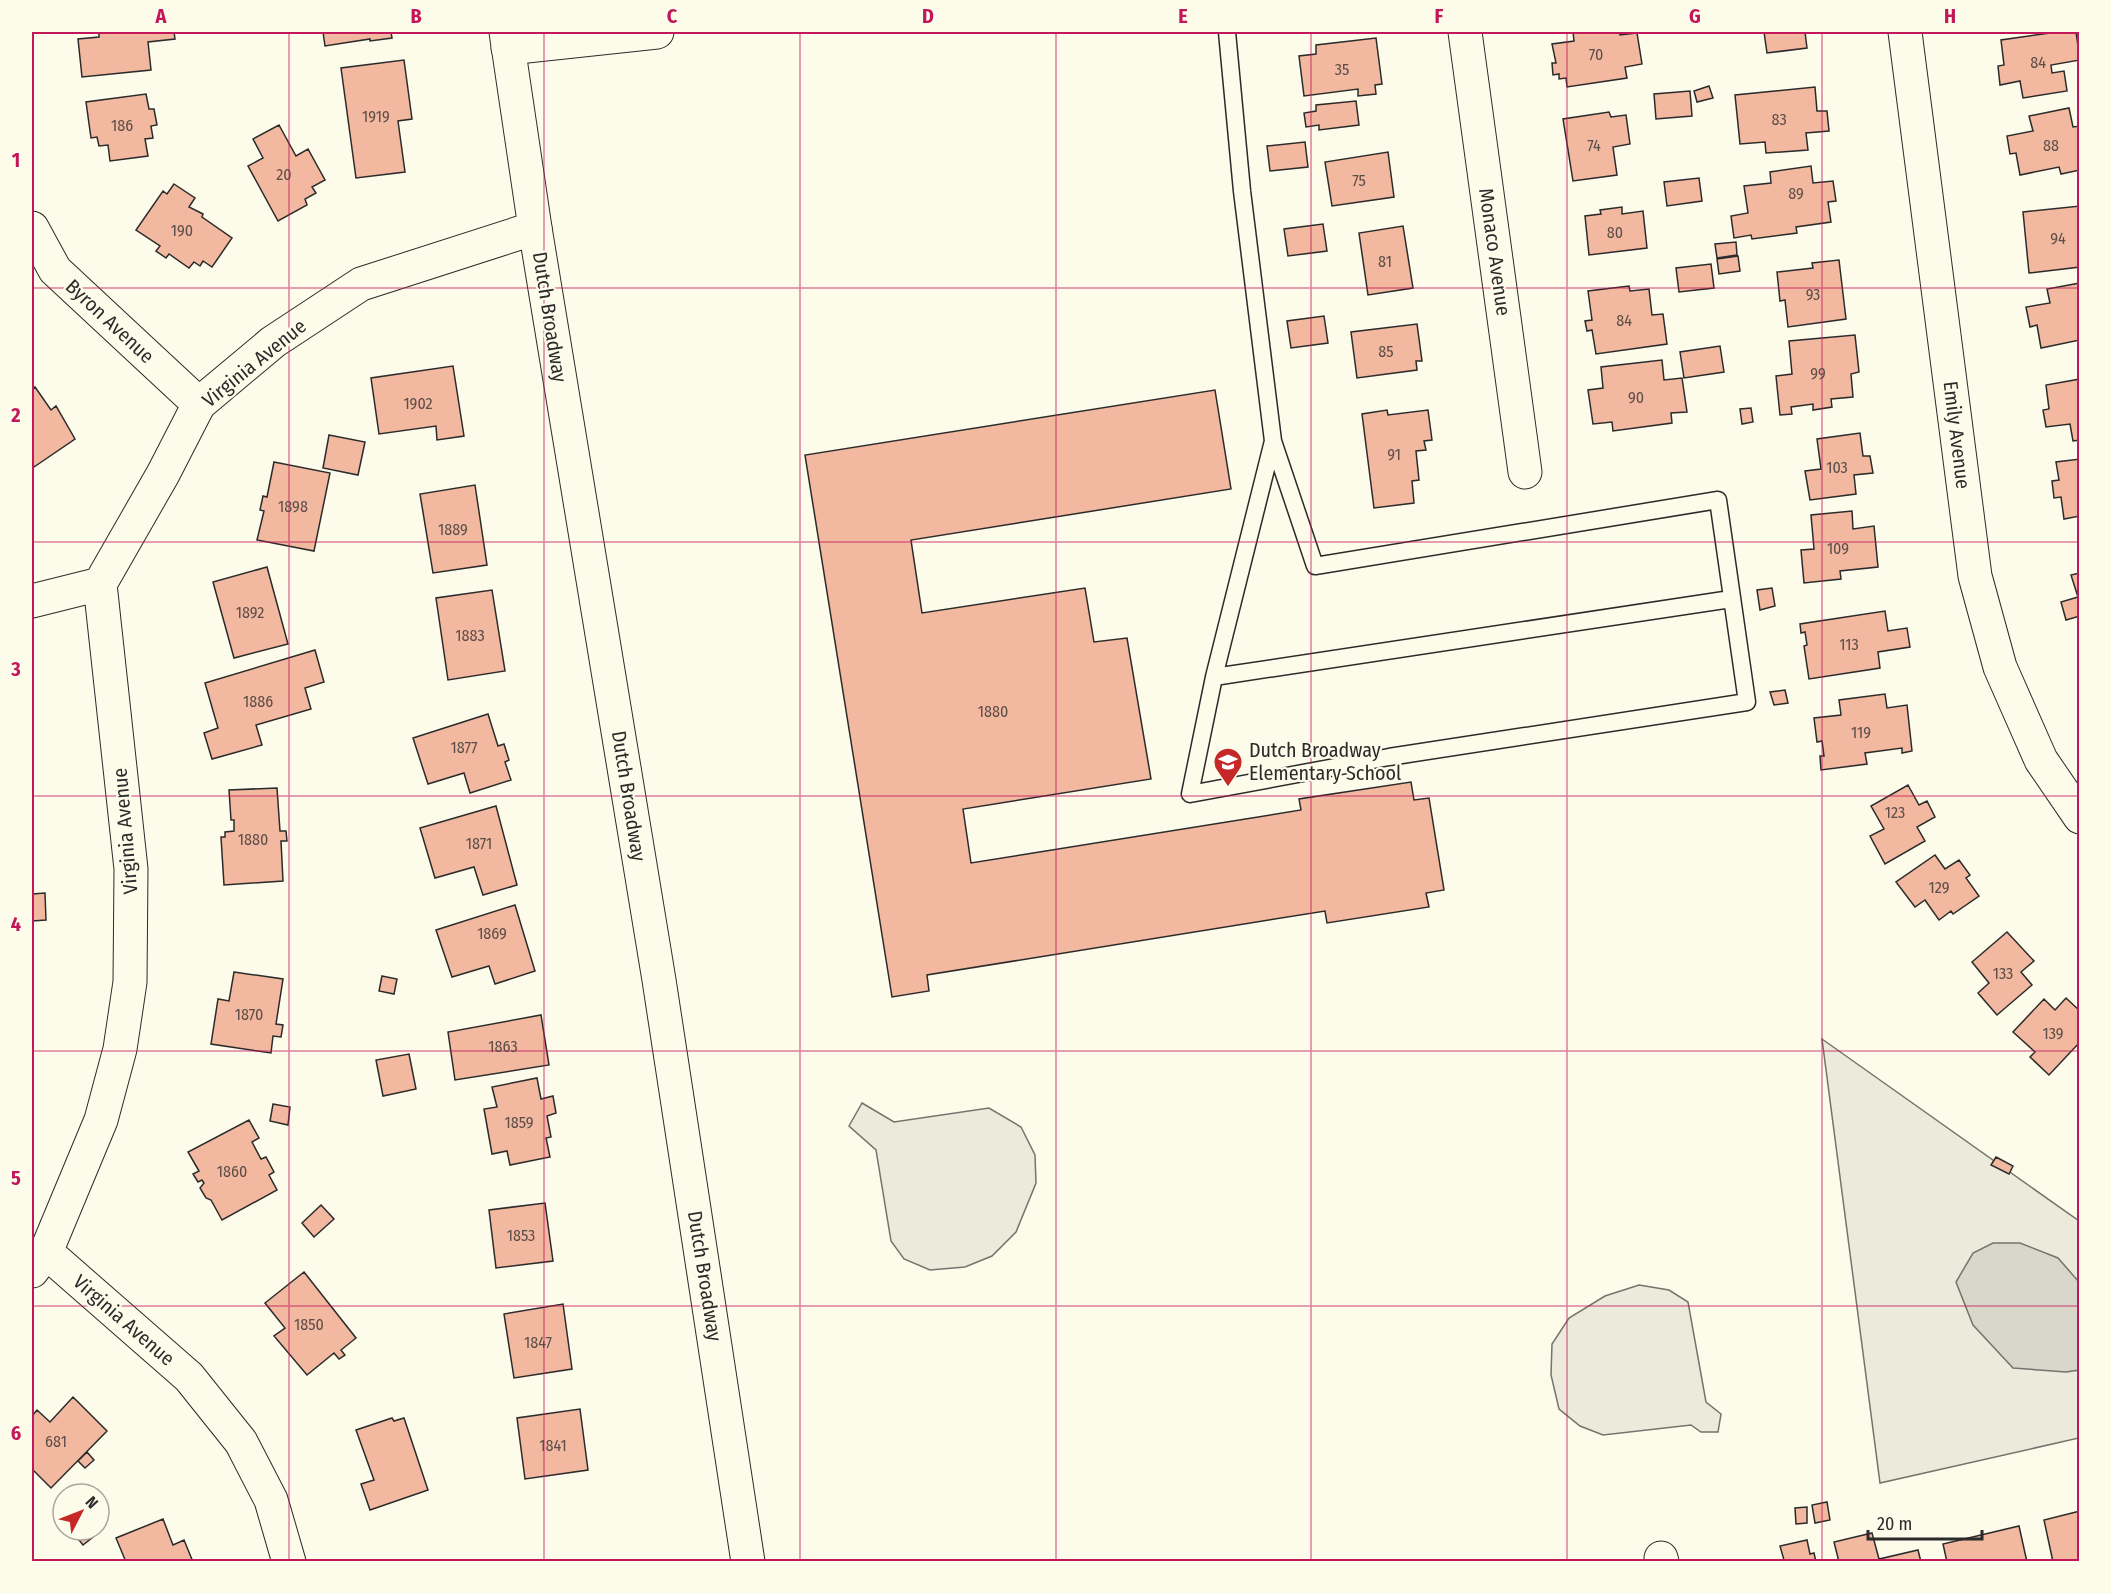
<svg xmlns="http://www.w3.org/2000/svg" width="2111" height="1593" font-family="'Fira Sans Condensed',sans-serif">
<rect width="100%" height="100%" fill="#fdfbea"/>
<!-- green -->
<path fill="#ecebdb" stroke="#74746e" stroke-width="1.5" d="M1822 1039 2079 1221V1438L1880 1483Z
M862 1103 894 1122 989 1108 1021 1127 1035 1155 1036 1183 1016 1232 992 1256 965 1267 930 1270 904 1259 891 1241 876 1150 849 1126Z
M1639 1285 1669 1290 1688 1302 1706 1402 1721 1414 1718 1432H1701L1691 1425 1603 1435 1580 1426 1559 1409 1551 1375 1552 1344 1569 1318 1605 1296Z"/>
<!-- water -->
<path fill="#d8d7c9" stroke="#74746e" stroke-width="1.5" d="M1993 1243H2020L2058 1258 2079 1282V1370L2066 1372 2013 1368 1973 1325 1956 1282 1973 1253Z"/>
<!-- building -->
<path fill="#f2b8a0" stroke="#2b2b2b" stroke-width="1.5" d="M99 32H174L175 39 148 42 151 70 82 77 78 39 99 37Z
M323 32H391L392 38 370 41V39L325 46Z
M1573 32H1620V35L1637 33 1642 64 1625 67 1627 78 1567 87 1566 78 1559 79V74L1553 75 1552 63H1556L1552 44 1574 41Z
M1764 32H1805L1807 48 1767 53Z
M2057 32H2076L2080 60 2051 65 2052 73 2064 71 2067 91 2023 98 2020 81 2000 85 1998 66 2004 65 2001 40Z
M1376 38 1382 84 1375 85 1376 94 1358 96V89L1304 96 1299 56 1316 54V45Z
M404 60 412 119 398 121 405 172 356 178 341 68Z
M1709 86 1713 98 1697 102 1694 91Z
M1815 87 1817 111H1827L1829 131 1806 133 1808 150 1766 153 1765 142 1740 144 1735 95Z
M1690 91 1692 116 1656 119 1654 94Z
M146 94 149 109H154L157 125 151 126 153 138 145 139 148 156 110 161 108 145 99 146 97 137 91 138 86 102Z
M1356 101 1359 125 1319 130V125L1306 127 1304 113 1316 111V105Z
M2069 108 2073 127 2080 126V170L2061 174 2059 167 2020 175 2016 153 2010 154 2007 136 2033 131 2029 116Z
M1609 112 1611 117 1626 115 1630 144 1613 147 1617 175 1573 181 1563 119Z
M279 125 296 156 308 149 325 180 312 187 316 193 305 199 307 205 278 221 248 166 263 158 253 139Z
M1305 142 1308 167 1270 171 1267 146Z
M1388 152 1394 197 1332 206 1325 162Z
M1811 166 1813 183 1833 181 1836 201 1828 202 1831 222 1796 227 1797 233 1752 239 1751 235 1734 238 1731 216 1748 213 1744 186 1771 183 1770 172Z
M1699 178 1702 201 1667 206 1664 182Z
M174 184 195 198 189 207 203 214 202 217 232 238 212 267 203 261 200 266 194 262 189 268 169 254 166 258 156 251 160 246 136 230 163 191 167 194Z
M2080 206V267L2029 273 2023 212Z
M1622 207V214L1643 211 1647 248 1589 255 1585 216 1601 214 1600 210Z
M1323 224 1327 251 1288 256 1284 229Z
M1403 226 1413 288 1368 295 1359 233Z
M1736 242 1737 255 1717 258 1715 244Z
M1738 256 1740 271 1719 274 1717 259Z
M1839 260 1846 319 1788 327 1785 300 1780 301 1777 272 1813 268 1812 263Z
M1711 264 1714 288 1679 292 1676 268Z
M2080 283V340L2041 348 2037 325 2030 327 2026 307 2050 303 2047 289Z
M1629 286 1630 291 1649 289 1652 315 1663 314 1667 344 1596 354 1592 330 1587 331 1585 321 1592 320 1588 291Z
M1324 316 1328 343 1291 348 1287 321Z
M1417 324 1422 361H1416L1417 370 1357 378 1351 332Z
M1855 335 1859 372 1851 374 1853 397 1831 399 1832 407 1813 410V404L1791 407 1792 414 1780 415 1776 376 1792 374 1789 341Z
M1720 346 1724 372 1684 378 1680 352Z
M1662 360 1664 380 1682 378 1687 412 1671 413 1672 423 1613 431 1612 422 1593 424 1588 390 1603 388 1601 367Z
M453 366 464 436 437 440 436 426 379 434 371 378Z
M2080 379V440L2073 441 2070 424 2046 427 2043 410 2049 409 2046 385Z
M35 387 51 410 56 406 75 439 34 467 32 463V390Z
M1215 390 1231 489 911 540 922 613 1085 588 1094 642 1127 638 1151 779 963 809 971 863 1301 810 1299 799 1411 782 1414 800 1429 798 1444 890 1426 893 1429 907 1327 923 1325 911 927 975 929 991 892 997 805 455Z
M1751 408 1753 422 1742 424 1740 409Z
M1387 410 1388 415 1428 410 1432 440 1424 441 1426 450 1416 451 1419 480 1412 481 1414 503 1374 508 1362 414Z
M1860 433 1863 456H1870L1873 473 1854 475 1856 494 1810 500 1805 471 1821 469 1817 439Z
M329 435 365 442 358 475 323 468Z
M2080 459V516L2064 519 2061 497 2054 498 2052 481 2059 480 2056 462Z
M274 462 330 473 314 551 257 540 264 511 260 510 263 496 267 497Z
M475 485 487 565 433 573 420 494Z
M1852 511 1853 529 1874 526 1878 567 1840 571 1841 579 1804 583 1801 550 1814 549 1811 515Z
M267 567 288 644 234 658 213 582Z
M2080 573V616L2066 620 2061 602 2078 597 2071 575Z
M1772 588 1775 606 1760 610 1757 590Z
M492 590 505 671 448 680 436 598Z
M1885 611 1888 631 1907 628 1910 647 1878 652 1880 668 1809 679 1804 646 1807 645 1805 632 1801 633 1800 624Z
M315 650 324 682 305 688 311 709 256 725 262 745 212 759 204 733 218 728 205 683Z
M1785 690 1788 703 1774 705 1770 692Z
M1885 694 1887 708 1907 705 1912 751 1902 753V748L1865 753 1867 764 1821 770 1820 756H1824L1822 741 1817 742 1814 718 1841 715 1839 700Z
M488 714 498 746 504 744 509 760 505 762 511 780 470 793 464 773 428 784 413 738Z
M1908 785 1919 805 1927 801 1935 817 1917 827 1925 841 1885 864 1870 836 1884 829 1871 806Z
M277 788 280 831H286L287 841H281L283 881 224 885 221 837H225V832L234 831V820H231L229 790Z
M496 806 517 885 483 895 474 867 435 878 420 828Z
M1935 855 1945 869 1959 860 1970 875 1966 878 1979 896 1953 914 1951 911 1939 920 1925 900 1915 907 1896 882Z
M45 893 46 920 32 921V894Z
M515 905 535 971 495 984 489 966 452 977 436 930Z
M2007 932 2034 961 2021 972 2032 985 1997 1015 1978 993 1989 983 1972 962Z
M234 972 283 979 276 1024 283 1025 281 1037 273 1036 271 1053 211 1044 218 999 229 1001Z
M382 976 397 979 394 994 379 991Z
M2066 998 2080 1011V1042L2049 1075 2030 1057 2035 1052 2013 1032 2044 999 2055 1010Z
M541 1015 549 1065 455 1080 448 1032Z
M409 1054 416 1089 383 1096 376 1060Z
M537 1078 541 1099 553 1096 556 1113 547 1116 551 1137 546 1138 550 1157 510 1165 507 1151 492 1154 484 1109 497 1107 492 1087Z
M273 1104 290 1107 288 1125 270 1121Z
M249 1120 259 1138 252 1142 261 1159 266 1157 274 1172 269 1175 277 1190 222 1220 211 1200 206 1198 200 1188 204 1183 202 1180 198 1182 193 1174 199 1171 188 1152Z
M1996 1157 2013 1166 2009 1174 1991 1165Z
M545 1203 553 1261 496 1268 489 1210Z
M321 1205 334 1219 314 1237 302 1223Z
M304 1272 356 1338 341 1350 345 1355 339 1359 334 1353 307 1375 274 1336 285 1328 265 1303Z
M563 1304 572 1369 514 1378 504 1314Z
M73 1397 107 1431 51 1488 32 1469V1416L37 1410 50 1422Z
M580 1409 588 1470 525 1479 517 1418Z
M392 1418 394 1421 404 1418 428 1490 370 1510 361 1484 374 1480 356 1430Z
M87 1452 94 1460 85 1468 78 1461Z
M1827 1502 1830 1520 1815 1523 1812 1505Z
M1807 1507V1523L1796 1524 1795 1508Z
M2080 1511V1562H2053L2044 1520Z
M163 1519 173 1545 184 1540 193 1562H126L116 1538Z
M2019 1526 2027 1562H1947L1943 1544Z
M81 1530H88L93 1537 83 1545 75 1535Z
M1872 1533 1879 1559 1918 1550 1921 1562H1839L1834 1542Z
M1807 1540 1810 1554 1814 1553 1816 1562H1779L1784 1560 1780 1546Z"/>
<g fill="none" stroke-linecap="round" stroke-linejoin="round">
<!-- lane casing -->
<g stroke="#2b2b2b" stroke-width="19">
<path id="lane" d="M1227 32 1242 191 1273 441
M1273 441 1315 566 1718 500 1747 702 1389 757 1190 794 1214 677Z
M1214 677 1731 599"/>
</g>
<!-- street casing -->
<g stroke="#2b2b2b" stroke-width="35">
<path id="street" d="M1465 32 1525 472
M1905 32 1975 576 2000 667 2041 760 2080 817
M508 48 657 32
M32 228 55 270 199 404
M32 601 100 584
M46 1252 189 1377 241 1442 271 1500 289 1562
M32 1271 46 1252 101 1120 120 1049 130 982 131 869 100 584 163 474 199 404 273 342 361 284 535 228
M1661 1558 1662 1562"/>
</g>
<!-- secondary casing -->
<g stroke="#2b2b2b" stroke-width="35">
<path id="secondary" d="M506 32 535 228 659 980 748 1562"/>
</g>
<!-- lane -->
<use href="#lane" stroke="#fdfbea" stroke-width="16"/>
<!-- street -->
<use href="#street" stroke="#fdfbea" stroke-width="33"/>
<!-- secondary -->
<use href="#secondary" stroke="#fdfbea" stroke-width="33"/>
</g>
<!-- grid -->
<path fill="none" stroke="#c2185b" stroke-width="1.5" stroke-opacity="0.55" d="M289 32V1562M544 32V1562M800 32V1562M1056 32V1562M1311 32V1562M1567 32V1562M1822 32V1562M32 288H2080M32 542H2080M32 796H2080M32 1051H2080M32 1306H2080"/>
<!-- icons -->
<defs>
<g id="school-pin" transform="scale(1.5)"><path d="M0 17L-7.5 6A9.5 9.5 0 1 1 7.5 6Z" fill="#c62828" stroke="#fdfbea"/><path d="M0-5L7-2L0 1L-7-2ZM-4 1L0 2.5L4 1V4Q0 6-4 4Z" fill="#fff"/></g>
</defs>
<g fill-rule="evenodd">
<use href="#school-pin" x="1228" y="762"/>
</g>
<g text-anchor="middle" dominant-baseline="central" stroke-width="4.5" stroke-linejoin="round" paint-order="stroke">
<!-- number labels -->
<g font-size="16" fill="#5d4e48">
<text x="1596" y="54">70</text>
<text x="2038" y="62">84</text>
<text x="1342" y="69">35</text>
<text x="376" y="116">1919</text>
<text x="1779" y="119">83</text>
<text x="122" y="125">186</text>
<text x="1594" y="145">74</text>
<text x="2051" y="145">88</text>
<text x="284" y="174">20</text>
<text x="1359" y="180">75</text>
<text x="1796" y="193">89</text>
<text x="182" y="230">190</text>
<text x="1615" y="232">80</text>
<text x="2058" y="238">94</text>
<text x="1385" y="261">81</text>
<text x="1813" y="294">93</text>
<text x="1624" y="320">84</text>
<text x="1386" y="351">85</text>
<text x="1818" y="373">99</text>
<text x="1636" y="397">90</text>
<text x="418" y="403">1902</text>
<text x="1394" y="454">91</text>
<text x="1837" y="467">103</text>
<text x="293" y="506">1898</text>
<text x="453" y="529">1889</text>
<text x="1838" y="548">109</text>
<text x="250" y="612">1892</text>
<text x="470" y="635">1883</text>
<text x="1849" y="644">113</text>
<text x="258" y="701">1886</text>
<text x="993" y="711">1880</text>
<text x="1861" y="732">119</text>
<text x="464" y="747">1877</text>
<text x="1895" y="812">123</text>
<text x="253" y="839">1880</text>
<text x="479" y="843">1871</text>
<text x="1939" y="887">129</text>
<text x="492" y="933">1869</text>
<text x="2003" y="973">133</text>
<text x="249" y="1014">1870</text>
<text x="2053" y="1033">139</text>
<text x="503" y="1046">1863</text>
<text x="519" y="1122">1859</text>
<text x="232" y="1171">1860</text>
<text x="521" y="1235">1853</text>
<text x="309" y="1324">1850</text>
<text x="538" y="1342">1847</text>
<text x="56" y="1441">681</text>
<text x="553" y="1445">1841</text>
</g>
<!-- street labels -->
<g font-size="20" fill="#2b2b2b" stroke="#fdfbea">
<text transform="translate(1495 252) rotate(82)">Monaco Avenue</text>
<text transform="translate(550 317) rotate(81)">Dutch Broadway</text>
<text transform="translate(110 321) rotate(43)">Byron Avenue</text>
<text transform="translate(254 363) rotate(-39)">Virginia Avenue</text>
<text transform="translate(1957 435) rotate(83)">Emily Avenue</text>
<text transform="translate(629 796) rotate(81)">Dutch Broadway</text>
<text transform="translate(125 831) rotate(-95)">Virginia Avenue</text>
<text transform="translate(705 1276) rotate(81)">Dutch Broadway</text>
<text transform="translate(124 1320) rotate(41)">Virginia Avenue</text>
</g>
<!-- poi labels -->
<g font-size="20" fill="#2b2b2b" stroke="#fdfbea" text-anchor="start">
<text x="1249" y="750">Dutch Broadway<tspan x="1249" dy="23">Elementary School</tspan></text>
</g>
</g>
<!-- border -->
<rect width="2111" height="1593" fill="none" stroke="#fdfbea" stroke-width="66"/>
<!-- north arrow -->
<g transform="translate(81 1512) rotate(48)"><circle r="28" fill="#fdfbea" stroke="#a9a89e" stroke-width="1.5"/>
<path d="M0-4.5L10 22L0 15L-10 22Z" fill="#c62828"/>
<text y="-9" font-size="16" font-weight="bold" text-anchor="middle" fill="#2b2b2b">N</text>
</g>
<!-- scale -->
<path d="M1868 1530v9h114v-9" fill="none" stroke="#2b2b2b" stroke-width="3"/>
<text x="1877" y="1530" font-size="18" fill="#2b2b2b" stroke="#fdfbea" stroke-width="4.5" paint-order="stroke">20 m</text>
<rect x="33" y="33" width="2045" height="1527" fill="none" stroke="#c2185b" stroke-width="2"/>
<g font-size="20" text-anchor="middle" font-weight="bold" fill="#c2185b">
<text x="161" y="23">A</text>
<text x="416" y="23">B</text>
<text x="672" y="23">C</text>
<text x="928" y="23">D</text>
<text x="1183" y="23">E</text>
<text x="1439" y="23">F</text>
<text x="1695" y="23">G</text>
<text x="1950" y="23">H</text>
<text x="16" y="167">1</text>
<text x="16" y="422">2</text>
<text x="16" y="676">3</text>
<text x="16" y="931">4</text>
<text x="16" y="1185">5</text>
<text x="16" y="1440">6</text>
</g>
</svg>
